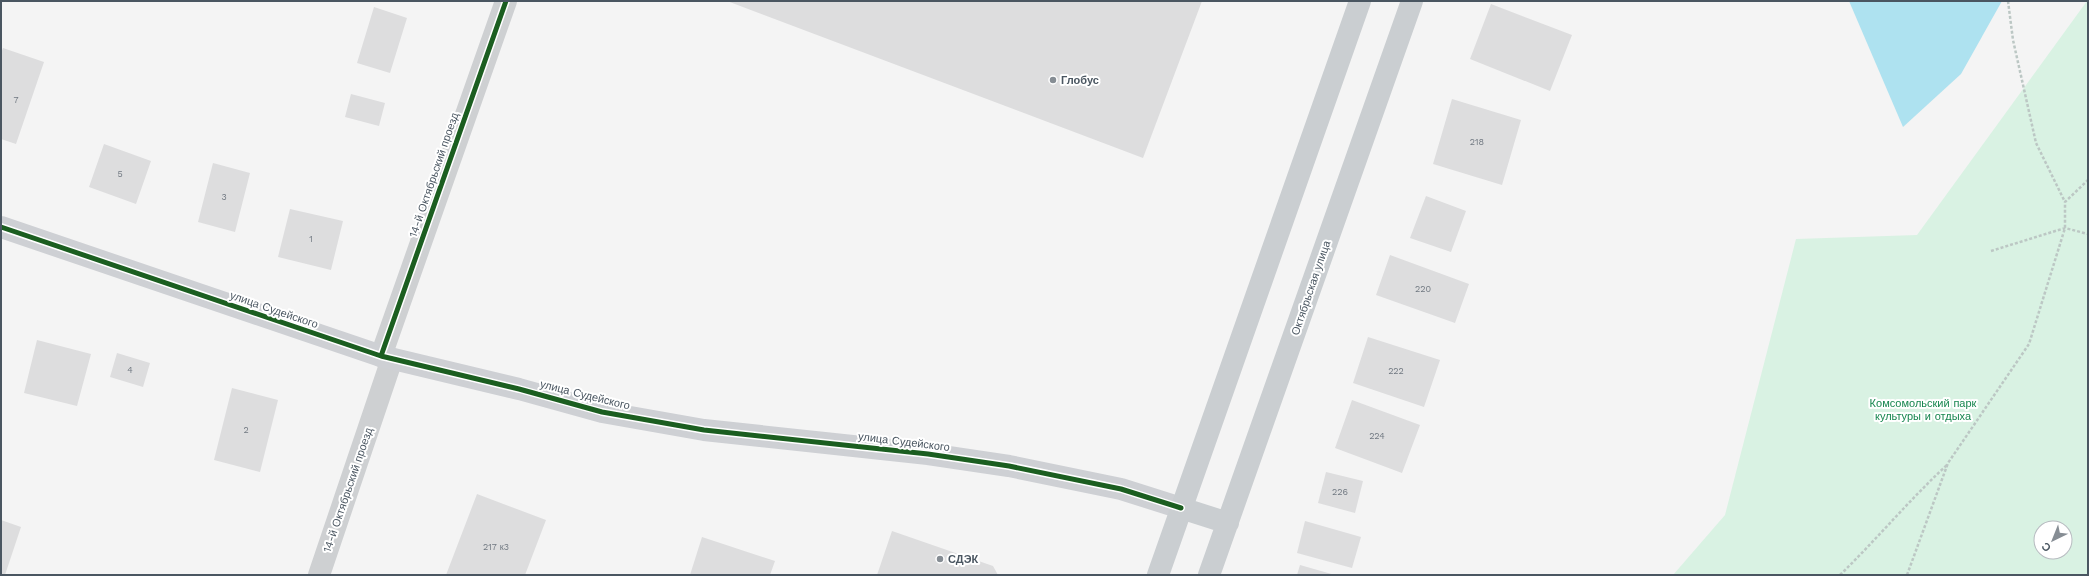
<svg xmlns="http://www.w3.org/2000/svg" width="2089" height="576" font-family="'Work Sans',sans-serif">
<rect width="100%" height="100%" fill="#f4f4f4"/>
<!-- green -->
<path fill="#d9f2e3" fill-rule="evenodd" d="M2087 1 2088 575H1673L1725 515 1796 239 1917 235ZM2041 528H2065V552H2041Z"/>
<!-- water -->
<path fill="#aee2f0" d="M1849 1H2002L1961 74 1903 127Z"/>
<!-- building -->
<path fill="#ddddde" d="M727 1H1202L1143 158Z
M1491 4 1572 35 1550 91 1470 59Z
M374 7 407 18 390 73 357 63Z
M3 48 44 62 16 144 1 139V53Z
M351 94 385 103 379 126 345 117Z
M1452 99 1521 120 1502 185 1433 164Z
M104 144 151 161 136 204 89 187Z
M213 163 250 173 235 232 198 222Z
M1426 196 1466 211 1451 252 1410 238Z
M290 209 343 221 331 270 278 257Z
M1390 255 1469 284 1455 323 1376 295Z
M1368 337 1440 360 1424 407 1353 383Z
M37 340 91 354 77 406 24 393Z
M117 353 150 363 143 387 110 377Z
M232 388 278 400 260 472 214 460Z
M1352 400 1420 425 1402 473 1335 448Z
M1326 472 1363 481 1355 513 1318 503Z
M477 494 546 520 525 575H446Z
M1 520 21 527 5 575H1Z
M1305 521 1361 537 1352 568 1297 553Z
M892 531 993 566 998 575H877Z
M702 537 775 561 770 575H690Z
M1300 565 1335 575H1297Z"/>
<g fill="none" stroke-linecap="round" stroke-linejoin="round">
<!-- path -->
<path stroke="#bcc7c4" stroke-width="2.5" stroke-dasharray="3 2" stroke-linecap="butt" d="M2008 1 2013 40 2036 143 2065 202
M1991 251 2065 228 2088 234
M1840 575C1877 539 1910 499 1948 464
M1907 575 1948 463 2029 344 2065 228V202L2088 180"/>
<!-- street -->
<path stroke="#ced0d2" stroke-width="22" d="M381 356 506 1
M319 575 392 359"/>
<!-- secondary -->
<path stroke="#ced0d4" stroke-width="22" d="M1 227 381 356 519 389 602 412 704 430 928 454 1009 466 1121 489 1181 508"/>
<!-- primary -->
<path stroke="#caced1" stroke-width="22" d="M1181 508 1228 523
M1158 575 1360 1
M1209 575 1412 1"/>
<!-- cycleway casing -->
<g stroke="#fff" stroke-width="8">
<path id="cycleway" d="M1 227 381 356 519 389 602 412 704 430 928 454 1009 466 1121 489 1181 508
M381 356 506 1"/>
</g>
<!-- cycleway -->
<use href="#cycleway" stroke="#1b5e20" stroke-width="5"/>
</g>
<!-- markers -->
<g fill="#868d94" stroke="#fff" stroke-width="1.5">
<circle cx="1053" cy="80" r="4"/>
<circle cx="940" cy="559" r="4"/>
</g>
<g text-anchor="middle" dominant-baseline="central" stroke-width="4" stroke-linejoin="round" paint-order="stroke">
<!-- number labels -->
<g font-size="9" fill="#707881">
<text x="16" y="100">7</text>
<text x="1477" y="142">218</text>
<text x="120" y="174">5</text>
<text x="224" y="197">3</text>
<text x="311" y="239">1</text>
<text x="1423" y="289">220</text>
<text x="130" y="370">4</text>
<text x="1396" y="371">222</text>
<text x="246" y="430">2</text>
<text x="1377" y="436">224</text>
<text x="1340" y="492">226</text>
<text x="496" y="547">217 к3</text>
</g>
<!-- poi labels -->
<g font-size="11" font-weight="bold" fill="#4a5661" stroke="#fff" text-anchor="start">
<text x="1061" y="80">Глобус</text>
<text x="948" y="559">СДЭК</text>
</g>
<!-- street labels -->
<g font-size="11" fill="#4a5661" stroke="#fff">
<text transform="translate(434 175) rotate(-71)">14-й Октябрьский проезд</text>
<text transform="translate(1311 288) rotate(-71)">Октябрьская улица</text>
<text transform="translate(274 310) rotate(19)">улица Судейского</text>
<text transform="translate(585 395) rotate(14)">улица Судейского</text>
<text transform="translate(904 442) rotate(7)">улица Судейского</text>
<text transform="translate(348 490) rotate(-71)">14-й Октябрьский проезд</text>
</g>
<!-- park labels -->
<g font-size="11" fill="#17864f" stroke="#fff">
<text x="1923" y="403">Комсомольский парк<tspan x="1923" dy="13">культуры и отдыха</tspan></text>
</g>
</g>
<!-- border -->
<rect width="2089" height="576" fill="none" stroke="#4a5661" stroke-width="4"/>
<!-- north arrow -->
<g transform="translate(2053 540) rotate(223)"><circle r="19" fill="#ffffff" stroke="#b7bbc0"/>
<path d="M0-3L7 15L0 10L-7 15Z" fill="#868d94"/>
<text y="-6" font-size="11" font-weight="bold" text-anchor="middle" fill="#4a5661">С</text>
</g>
</svg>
